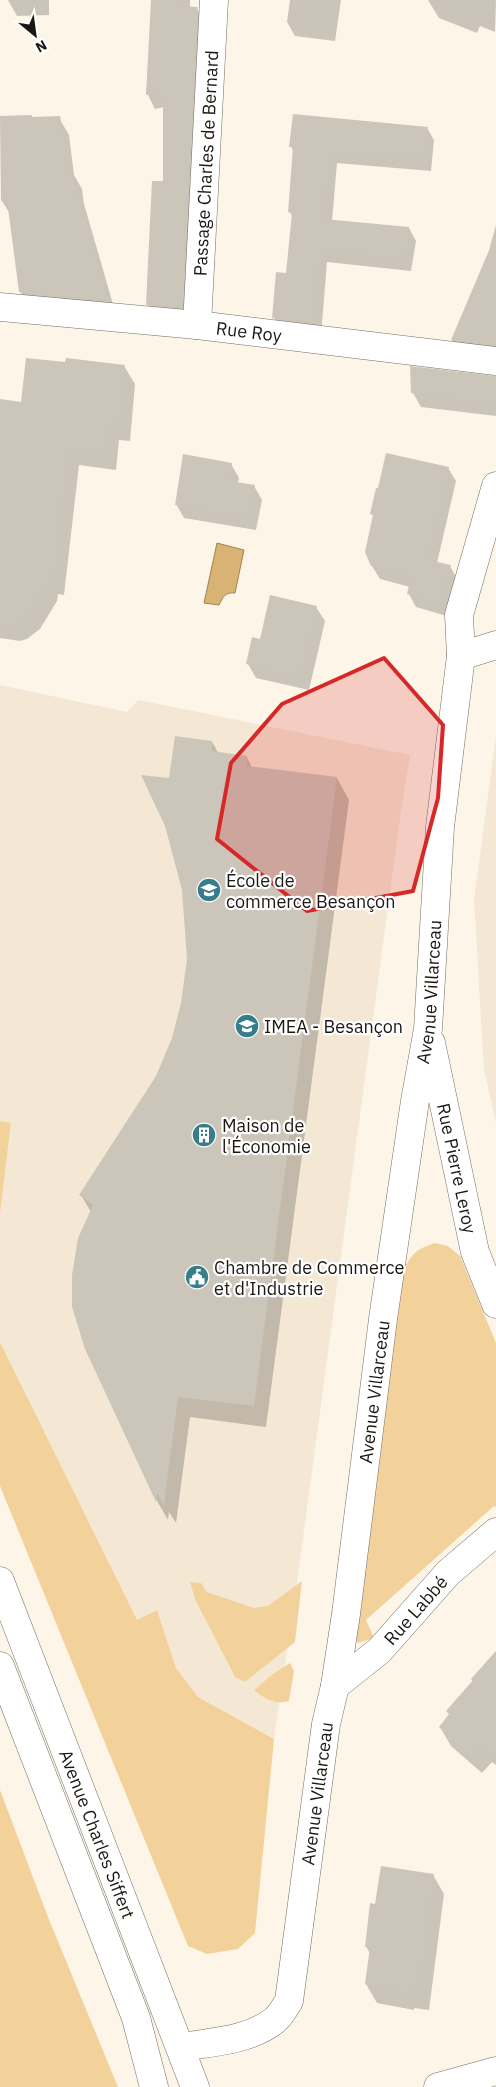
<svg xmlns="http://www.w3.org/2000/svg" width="496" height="2087" font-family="'IBM Plex Sans',sans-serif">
<rect width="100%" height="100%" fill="#fdf5e8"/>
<!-- built -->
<path fill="#f4e8d5" d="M0 685 127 712 138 700 410 755 400 818 296 1590 274 1739 198 1697 176 1668 157 1610 137 1621 0 1342V1214L11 1124 0 1121Z
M496 735V1123L484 1069 474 900Z"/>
<!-- green -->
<path fill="#f3d19b" d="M0 1121 11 1123 0 1214Z
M435 1243 448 1246 460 1256 496 1343V1507L494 1506 366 1620 374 1638 358 1643 348 1625 404 1269C413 1252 417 1249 435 1243Z
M0 1342 137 1620 157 1610 176 1668 198 1697 274 1739 255 1933 238 1949 207 1954 188 1946 0 1486Z
M302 1581 295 1642 245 1682 235 1677 195 1599 190 1582 201 1583 207 1592 254 1608 268 1606Z
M290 1663 294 1671 289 1701C275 1705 265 1699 254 1690L274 1673Z
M0 1790 48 1917 118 2087H0Z"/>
<!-- water -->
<path fill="#d9b374" stroke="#a08457" d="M217 543 244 550 235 593C225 592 223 597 219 605L204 603Z"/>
<!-- shadow -->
<path fill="#0003" d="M8 0H49V15L17 16Z
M153 0H190V8L197 9 205 22 190 314 155 318 147 304 164 182V107L155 109 148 95Z
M290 0H341L335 41 295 36 287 22Z
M428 0H496L495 32 480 26 477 33 439 18Z
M59 118 69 135 74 175 82 189 84 204 117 318 30 308 20 291 10 214 2 201Z
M427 128 434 140 431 171 337 163 332 221 409 228 416 241 411 271 327 262 321 335 281 331 274 318 287 274 293 218 290 212 294 153 291 146Z
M496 225V358L460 354 452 340 488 254Z
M66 364 124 366 135 384 130 441 119 440 116 470 79 465 64 595 58 594 57 601 40 629 27 639 20 641 0 638V401L22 403Z
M496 378V416L421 407 413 393Z
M231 464 239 478 238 484 254 486 262 500 256 530 184 518 176 504Z
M448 468 456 481 437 563 450 566 457 579 447 616 416 607 409 594 410 587 380 579 372 566 374 518 372 514Z
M316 607 325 621 309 690 256 678 248 664 261 641Z
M212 742 219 754 247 757 252 768 337 778 349 800 266 1427 190 1417 176 1523 169 1512 168 1520 157 1501 86 1348 91 1212 81 1195 157 1076 174 1039 182 1004 189 959 183 890 170 780Z
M496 1651V1765L492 1762 482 1773 451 1746 440 1727 473 1682 471 1679Z
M433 1875 444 1894 429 2010 414 2008V2010L377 2003 366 1984 370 1954 366 1946 376 1905Z"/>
<!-- building -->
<path fill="#ccc5b9" d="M151 0H182V6L198 7 183 300 172 307 146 305 152 181H163V93L146 95Z
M293 114 428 127 424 159 330 151 324 219 409 227 405 259 320 250 314 323 272 318 276 272 286 273 292 213 288 212 293 147H289Z
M32 115V117L60 116 64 138 66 171H73L75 186 109 301 19 292 7 200 1 201 0 116Z
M496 234V345L451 340Z
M26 358 65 362 66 358 125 365 119 423 109 422 106 451 69 447 54 576H47V581L30 610 0 633V399L21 402Z
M410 366 496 376V404L411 393Z
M386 453 449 467 428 560 451 565 440 604 407 594 411 576 371 566 365 552 373 515 370 514 376 488H378Z
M183 454 232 463 228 481 255 485 248 517 175 505Z
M270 595 317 606 301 677 246 664 252 637 260 639Z
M175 736 212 741V751L247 756V766L337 777 254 1406 178 1397 164 1505 157 1493 156 1502 85 1349 72 1307V1275L78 1238 93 1205 79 1195 156 1076 172 1038 181 1003 187 959 182 890 165 826 141 775 169 778Z
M496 1654V1758L481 1744 471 1755 439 1727 449 1714 446 1711Z
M381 1866 434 1874 419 1992 404 1990V1992L365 1984 370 1947H365L370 1903 375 1904Z"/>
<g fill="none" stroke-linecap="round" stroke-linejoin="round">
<!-- minor casing -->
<g stroke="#736c61" stroke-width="29">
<g id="minor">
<path id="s1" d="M0 307 197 325 496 361"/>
<path id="s2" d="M197 325 214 0"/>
<path d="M461 656 496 645"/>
<path id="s3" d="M431 1043 475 1252 496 1304"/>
<path id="s4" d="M335 1686 379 1651 448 1573 496 1532"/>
<path id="s5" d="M181 2047C212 2042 249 2041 275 2020 281 2015 285 2007 289 2001L326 1724 335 1686 346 1614 383 1319 415 1101 428 1029 440 827 461 656 459 615 496 486"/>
<path d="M438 2087 496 2071"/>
</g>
</g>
<!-- major casing -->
<g stroke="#736c61" stroke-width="29">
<g id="major">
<path id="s6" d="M0 1581 195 2087"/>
<path d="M0 1666 136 2018 154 2087"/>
</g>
</g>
<!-- minor -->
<use href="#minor" stroke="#fff" stroke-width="28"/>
<!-- major -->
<use href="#major" stroke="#fff" stroke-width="28"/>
</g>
<!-- marked area -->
<path fill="#d62828" fill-opacity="0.2" stroke="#d62828" stroke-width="4" stroke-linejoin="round" d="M384 658 443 725 438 798 413 891 307 911 217 839 231 763 282 704Z"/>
<!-- icons -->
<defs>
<g id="university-disc" transform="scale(1.25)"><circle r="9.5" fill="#387d8b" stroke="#fff"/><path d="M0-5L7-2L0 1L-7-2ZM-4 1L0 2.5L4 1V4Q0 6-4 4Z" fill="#fff"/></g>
<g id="building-disc" transform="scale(1.25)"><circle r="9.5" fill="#387d8b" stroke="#fff"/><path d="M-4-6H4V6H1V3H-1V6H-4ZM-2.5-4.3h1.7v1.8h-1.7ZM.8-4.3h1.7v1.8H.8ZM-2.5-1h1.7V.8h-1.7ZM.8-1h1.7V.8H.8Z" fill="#fff"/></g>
<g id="civic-disc" transform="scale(1.25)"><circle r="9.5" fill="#387d8b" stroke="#fff"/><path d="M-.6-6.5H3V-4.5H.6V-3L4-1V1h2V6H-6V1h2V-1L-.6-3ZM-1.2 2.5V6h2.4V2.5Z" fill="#fff"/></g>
</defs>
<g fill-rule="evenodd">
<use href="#university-disc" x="209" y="890"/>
<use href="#university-disc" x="247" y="1026"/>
<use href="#building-disc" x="204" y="1135"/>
<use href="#civic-disc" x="197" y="1277"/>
</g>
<g text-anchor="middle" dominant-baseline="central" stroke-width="4.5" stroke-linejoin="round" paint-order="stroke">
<!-- street labels -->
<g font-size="18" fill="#1b1814" stroke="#fff">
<text stroke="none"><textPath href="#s2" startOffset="162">Passage Charles de Bernard</textPath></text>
<text stroke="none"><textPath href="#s1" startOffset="250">Rue Roy</textPath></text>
<text stroke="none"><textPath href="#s5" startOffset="1142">Avenue Villarceau</textPath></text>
<text stroke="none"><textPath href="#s3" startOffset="128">Rue Pierre Leroy</textPath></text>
<text stroke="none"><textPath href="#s5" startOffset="738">Avenue Villarceau</textPath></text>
<text stroke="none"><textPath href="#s4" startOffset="111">Rue Labbé</textPath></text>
<text stroke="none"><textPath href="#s5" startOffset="332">Avenue Villarceau</textPath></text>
<text stroke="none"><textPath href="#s6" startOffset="271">Avenue Charles Siffert</textPath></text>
</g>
<!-- poi labels -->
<g font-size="18" fill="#1b1814" stroke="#fff" text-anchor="start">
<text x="226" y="880">École de<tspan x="226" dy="21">commerce Besançon</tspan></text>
<text x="264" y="1026">IMEA - Besançon</text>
<text x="222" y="1125">Maison de<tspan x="222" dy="21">l'Économie</tspan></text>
<text x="214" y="1267">Chambre de Commerce<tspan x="214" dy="21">et d'Industrie</tspan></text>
</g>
</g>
<!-- north arrow -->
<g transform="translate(35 35) rotate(151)" stroke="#ffffff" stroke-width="4" paint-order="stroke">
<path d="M0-4L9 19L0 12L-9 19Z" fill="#1b1814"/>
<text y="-8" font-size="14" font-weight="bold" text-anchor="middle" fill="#1b1814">N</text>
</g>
</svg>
